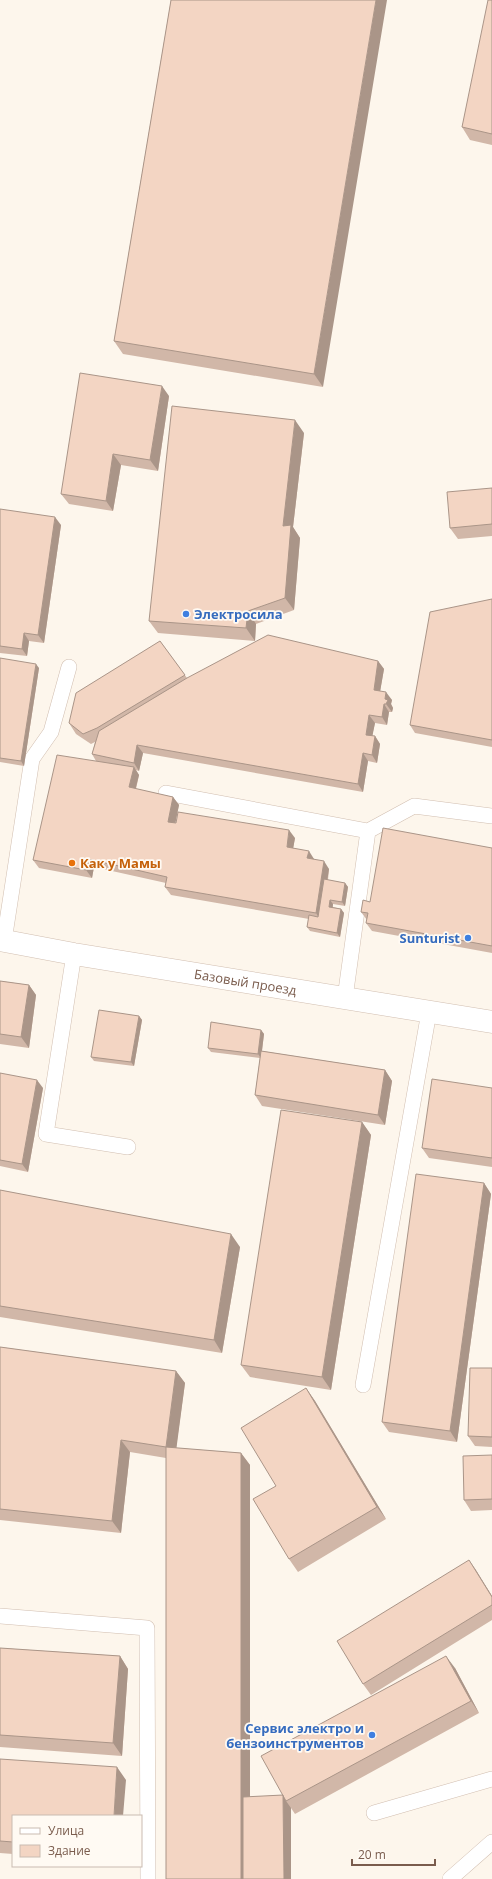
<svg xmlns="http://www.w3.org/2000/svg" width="492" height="1879" font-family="'Open Sans',sans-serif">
<rect width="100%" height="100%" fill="#fdf6ec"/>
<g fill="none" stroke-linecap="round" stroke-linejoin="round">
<!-- service casing -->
<g stroke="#d1beb0" stroke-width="16">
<path id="service" d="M166 793 368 831 345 998
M368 831 414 806 492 816
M4 941 32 759 51 732 69 667
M74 954 46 1134 128 1147
M363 1385 429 1012
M0 1616 147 1628 148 1879
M374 1813 492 1779
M450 1879 492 1842"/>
</g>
<!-- tertiary casing -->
<g stroke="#d1beb0" stroke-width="23">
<g id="tertiary">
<path id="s1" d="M0 940 74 954 492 1022"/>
</g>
</g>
<!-- service -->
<use href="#service" stroke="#fff" stroke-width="15"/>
<!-- tertiary -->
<use href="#tertiary" stroke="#fff" stroke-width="22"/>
</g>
<!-- wall -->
<path fill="#d1b7a8" d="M171 0 323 387 123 354 114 341Z
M492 0V145L470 140 462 127Z
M169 396 158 471 121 465 113 511 69 504 61 494Z
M304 433 293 527 300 538 294 610 256 624 255 641 158 633 149 621Z
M492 488V536L458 539 450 528Z
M0 509 61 525 44 643 29 641 27 656 0 653Z
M492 599V747L415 733 410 725Z
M160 641 187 678 378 661 384 669 380 691 392 700 391 704 393 708 392 712H389L387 725 375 723 372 736H375L380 744 377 763 368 761 363 792 143 753 139 771 136 770 139 775 136 789 173 797 179 805 175 823 295 838 293 848 314 859 329 869 328 880 345 883 348 887 345 906 333 904V907L341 909 344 913 340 937 310 931 307 927 309 919 171 895 165 887 166 883 94 867 92 878 39 868 33 860 96 761 92 754 95 742 91 744 76 734 69 723Z
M0 658 39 668 24 766 0 762Z
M492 848V953L372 931 366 923 367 920 361 912 370 902Z
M0 981 29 985 36 995 29 1048 0 1044Z
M139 1016 142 1020 134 1066 94 1061 91 1057Z
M261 1030 264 1034 262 1051 385 1070 392 1081 385 1125 262 1106 255 1095 260 1058 211 1052 208 1048Z
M0 1073 43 1088 28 1172 0 1166Z
M492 1088V1167L429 1158 422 1148Z
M362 1122 371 1135 331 1390 250 1377 241 1365Z
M484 1183 491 1194 457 1442 389 1432 382 1422Z
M0 1190 240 1247 222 1353 0 1317Z
M0 1347 176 1371 185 1383 176 1448 241 1453 250 1465V1797L283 1795 455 1668 479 1713 295 1814 291 1808V1879H166V1458L130 1452 121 1533 0 1520Z
M492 1368V1447L475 1446 468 1436Z
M306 1388 315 1401 386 1519 298 1572 289 1559 276 1486Z
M492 1455V1510L471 1511 464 1500Z
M469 1560 492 1596V1620L371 1695 363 1684Z
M0 1648 120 1656 128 1669 122 1756 0 1747Z
M0 1759 126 1780 13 1816V1854L0 1853Z"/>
<!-- shaded-wall -->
<path fill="#aa9588" d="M376 0H387L323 387 314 374Z
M162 386 169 396 158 471 150 460Z
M295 420 304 433 293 527 300 538 294 610 285 598 283 526Z
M113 454 121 465 113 511 106 501Z
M55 517 61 525 44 643 38 635Z
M248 611 256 624 255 641 246 628Z
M24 633 29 641 27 656 22 649Z
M378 661 384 669 379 698 374 690Z
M36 664 39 668 24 766 21 761Z
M386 692 392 700 391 704 393 708 392 712 386 704 385 699Z
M384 704 389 712 387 725 382 717Z
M369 715 375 723 371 743 366 735Z
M375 736 380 744 377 763 372 755Z
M137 745 143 753 139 771 134 763Z
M363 753 368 761 363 792 358 784Z
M134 767 139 775 134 795 129 787Z
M173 797 179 805 174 830 168 822Z
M289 830 295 838 292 855 287 847Z
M309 851 314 859 313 866 307 858Z
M88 859 94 867 92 878 86 870Z
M324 861 329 869 321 921 316 913Z
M345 883 348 887 345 906 342 902Z
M330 900 333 904 332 911 329 907Z
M341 909 344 913 340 937 337 933Z
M29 985 36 995 29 1048 21 1037Z
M139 1016 142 1020 134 1066 131 1062Z
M261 1030 264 1034 261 1058 258 1054Z
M385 1070 392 1081 385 1125 378 1115Z
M37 1080 43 1088 28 1172 22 1164Z
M362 1122 371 1135 331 1390 322 1377Z
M484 1183 491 1194 457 1442 450 1431Z
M231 1234 240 1247 222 1353 214 1340Z
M176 1371 185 1383 175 1459 166 1447Z
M306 1388 315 1401 386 1519 377 1507Z
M121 1440 130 1452 121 1533 112 1521Z
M241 1453 250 1465V1879H241Z
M469 1560 476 1570 492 1596V1597Z
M120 1656 128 1669 122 1756 113 1743Z
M446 1656 455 1668 479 1713 471 1701Z
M117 1767 126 1780 123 1816H114Z
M283 1795 286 1801 291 1808V1879H284Z"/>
<!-- building -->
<path fill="#f3d5c3" stroke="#aa9588" d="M171 0H376L314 374 114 341Z
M488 0H492V134L462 127Z
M80 373 162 386 150 460 113 454 106 501 61 494Z
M172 406 295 420 283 526 291 525 285 598 248 611 246 628 149 621Z
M492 488V524L450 528 447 492Z
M0 509 55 517 38 635 24 633 22 649 0 646Z
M492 599V740L410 725 430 612Z
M268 635 378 661 374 690 386 692 385 699 388 700 386 704H384L382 717 369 715 366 735 375 736 372 755 363 753 358 784 137 745 134 763 92 754 99 731 187 678Z
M160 641 185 675 97 728 83 734 69 723 76 693Z
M0 658 36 664 21 761 0 758Z
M57 755 134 767 129 787 173 797 168 822 176 823 178 812 289 830 287 847 309 851 307 858 324 861 316 913 165 887 167 877 88 859 86 870 33 860Z
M383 828 492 848V946L366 923 368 913 361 912 363 900 370 902Z
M324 879 345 883 342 902 330 900 329 907 341 909 337 933 307 927 309 915 318 917Z
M0 981 29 985 21 1037 0 1034Z
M99 1010 139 1016 131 1062 91 1057Z
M211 1022 261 1030 258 1054 208 1048Z
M261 1051 385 1070 378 1115 255 1095Z
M0 1073 37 1080 22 1164 0 1160Z
M432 1079 492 1088V1158L422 1148Z
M281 1110 362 1122 322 1377 241 1365Z
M416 1174 484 1183 450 1431 382 1422Z
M0 1190 231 1234 214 1340 0 1306Z
M0 1347 176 1371 166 1447 121 1440 112 1521 0 1509Z
M470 1368H492V1437L468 1436Z
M306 1388 377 1507 289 1559 253 1499 276 1486 241 1428Z
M166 1447 241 1453V1879H166Z
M492 1455V1499L464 1500 463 1456Z
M469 1560 492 1597V1605L363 1684 337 1641Z
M0 1648 120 1656 113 1743 0 1735Z
M446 1656 471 1701 286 1801 261 1756Z
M0 1759 117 1767 114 1816H13V1842L0 1841Z
M283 1795 284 1879H243V1797Z"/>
<!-- markers -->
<g fill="#3f7fe0" stroke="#fffaf3" stroke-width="1.5">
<circle cx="186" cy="614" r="4"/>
<circle cx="468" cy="938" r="4"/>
<circle cx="372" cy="1735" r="4"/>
</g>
<circle fill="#e8710a" stroke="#fffaf3" stroke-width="1.5" cx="72" cy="863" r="4"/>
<g text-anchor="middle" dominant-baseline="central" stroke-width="3.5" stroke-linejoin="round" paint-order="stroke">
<!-- shop labels -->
<g font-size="13" font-weight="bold" fill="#366cbe" stroke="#fffaf3" text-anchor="end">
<text x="194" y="614" text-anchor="start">Электросила</text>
<text x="460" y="938">Sunturist</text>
<text x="364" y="1728">Сервис электро и<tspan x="364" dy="15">бензоинструментов</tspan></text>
</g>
<!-- food labels -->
<g font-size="13" font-weight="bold" fill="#c56008" stroke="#fffaf3" text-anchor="start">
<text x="80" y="863">Как у Мамы</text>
</g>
<!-- street labels -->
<g font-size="13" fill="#7a5c4d" stroke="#fffaf3">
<text stroke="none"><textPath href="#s1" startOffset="249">Базовый проезд</textPath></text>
</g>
</g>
<!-- legend -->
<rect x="12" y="1815" width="130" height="52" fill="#fffaf3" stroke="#cabbb1"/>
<rect x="20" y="1828" width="20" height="6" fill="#ffffff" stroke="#cabbb1"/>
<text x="48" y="1835" font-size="12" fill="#7a5c4d">Улица</text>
<rect x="20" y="1845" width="20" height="12" fill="#f3d5c3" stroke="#cabbb1"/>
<text x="48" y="1855" font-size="12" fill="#7a5c4d">Здание</text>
<!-- scale -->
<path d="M352 1859v6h83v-6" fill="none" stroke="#7a5c4d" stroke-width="2"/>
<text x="358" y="1859" font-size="12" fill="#7a5c4d" stroke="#fffaf3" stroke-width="3" paint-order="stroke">20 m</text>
</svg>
